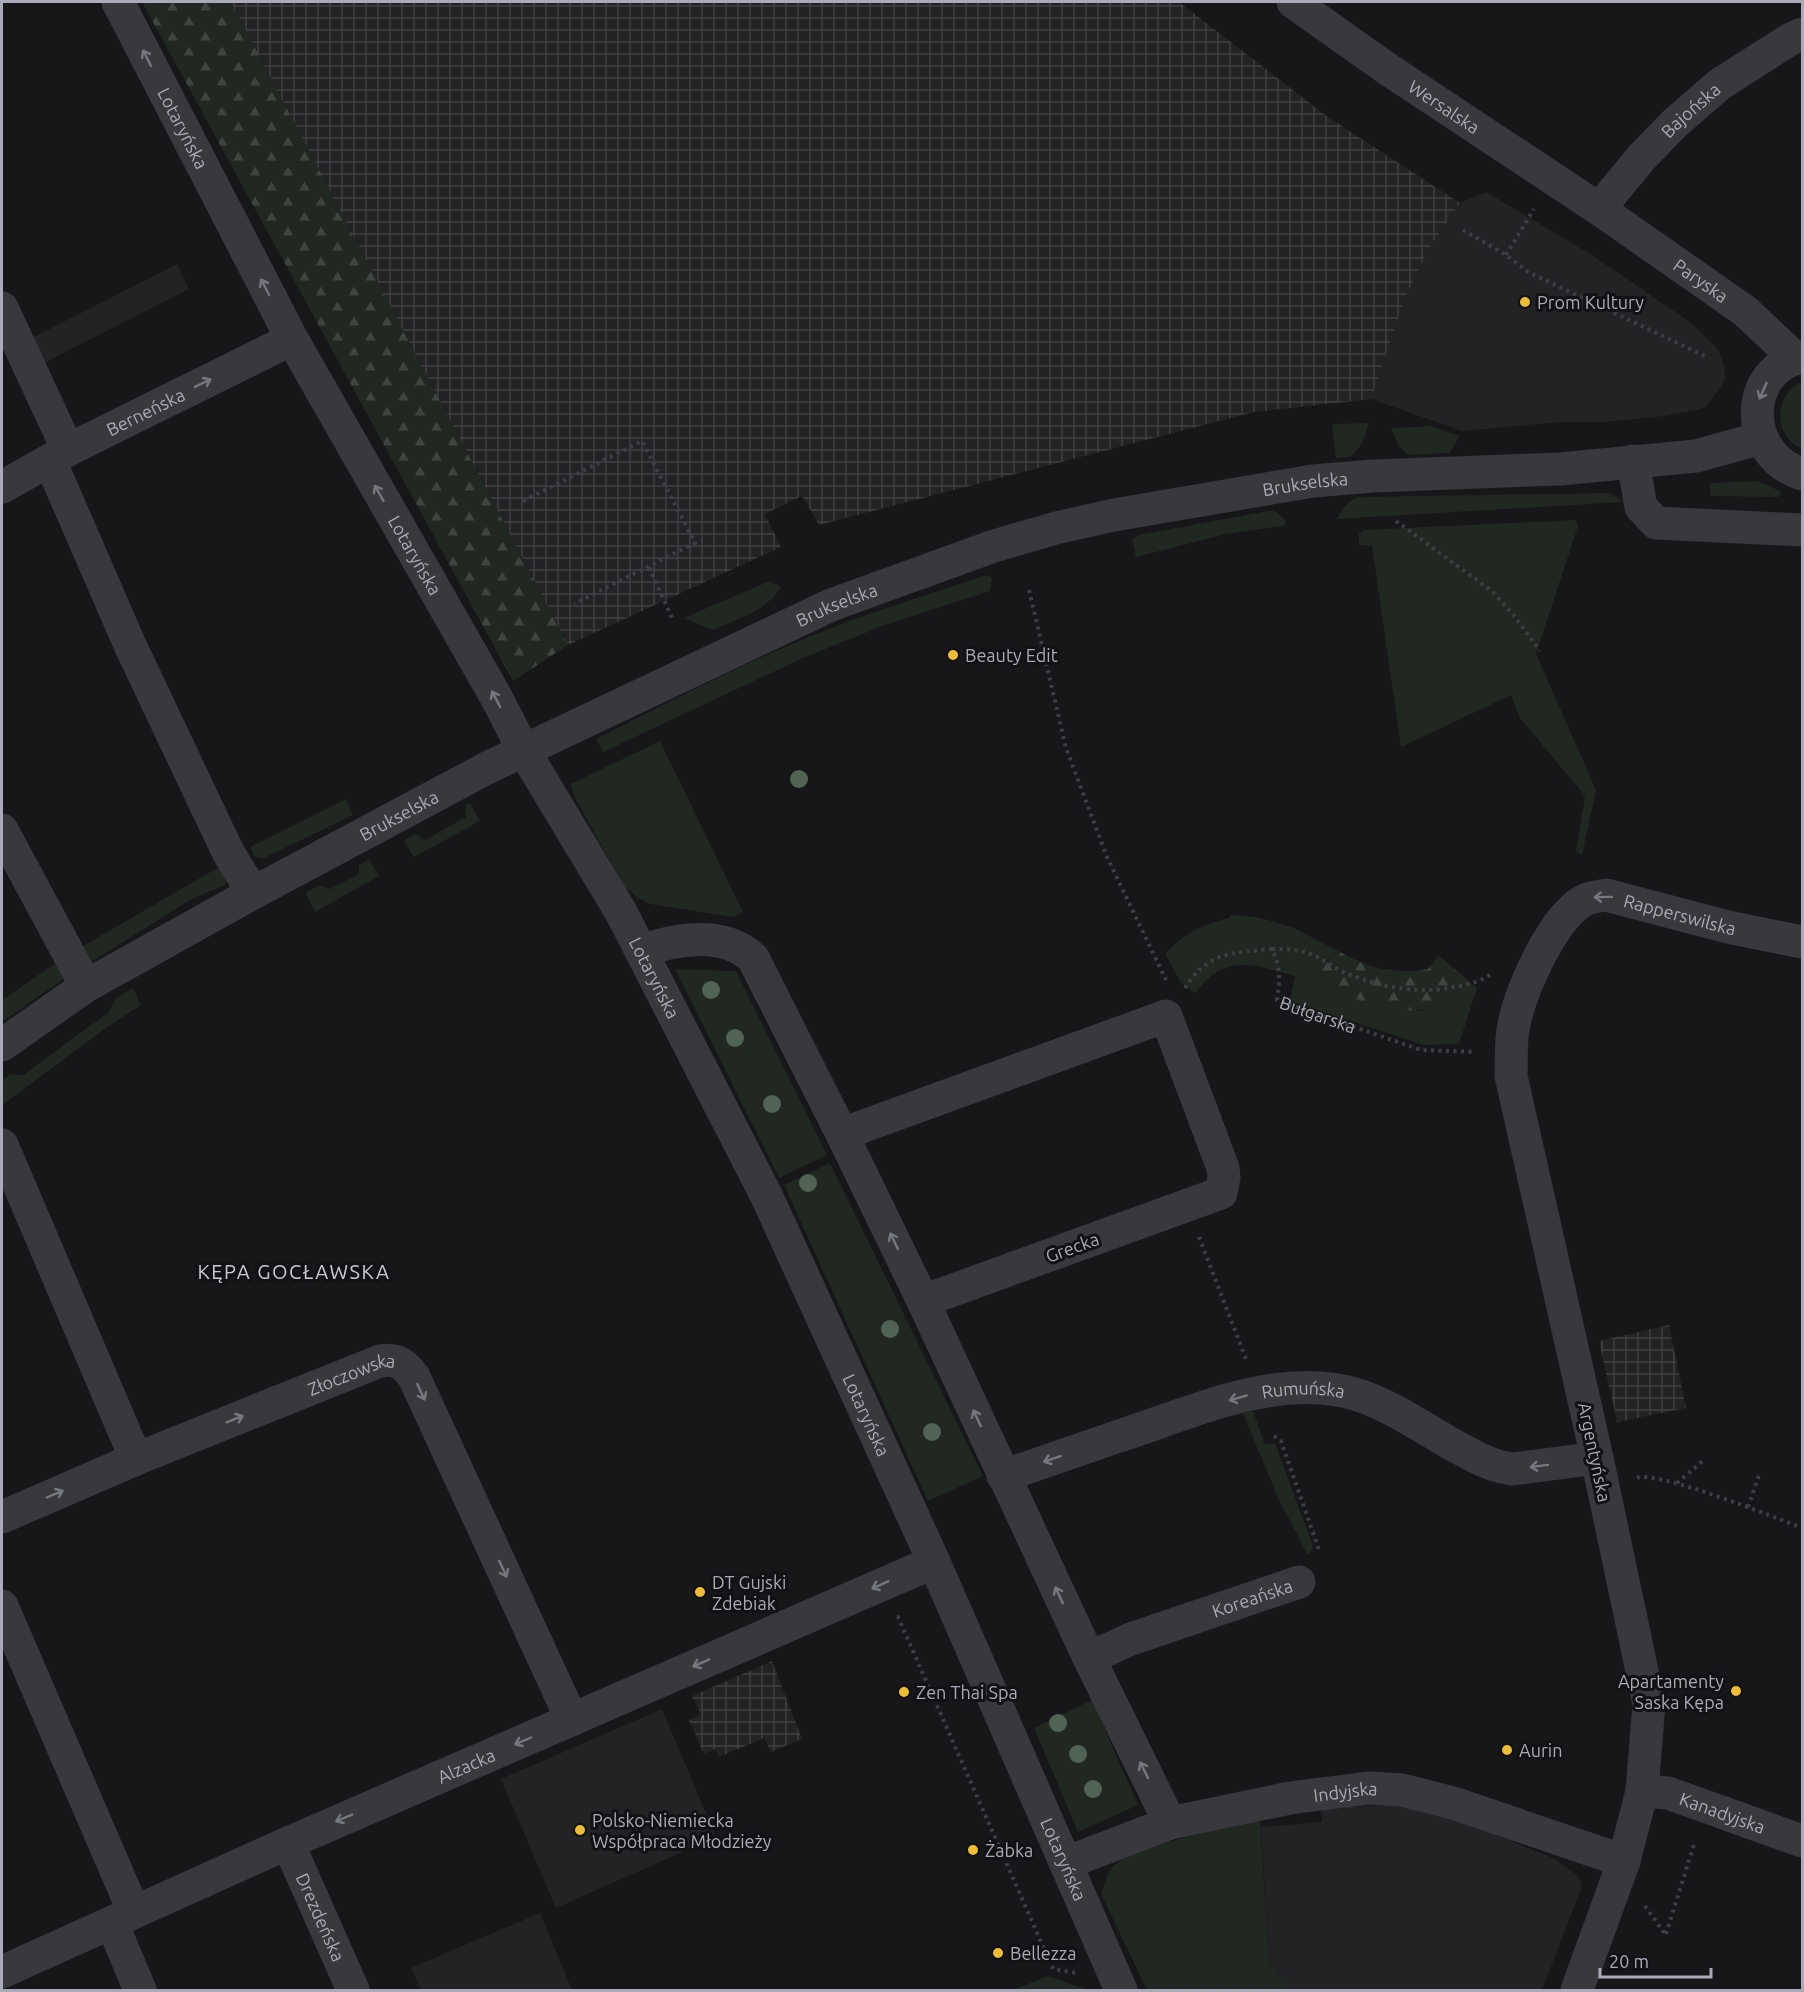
<svg xmlns="http://www.w3.org/2000/svg" width="1804" height="1992" font-family="Ubuntu,sans-serif">
<defs>
<pattern id="industrial-grid" width="8" height="8" patternUnits="userSpaceOnUse" patternTransform="scale(1.5)"><rect width="8" height="8" fill="#232325"/><path d="M0 4h8M4 0v8" fill="none" stroke="#404043"/></pattern>
<pattern id="forest-firs" width="22" height="20" patternUnits="userSpaceOnUse" patternTransform="scale(1.5)"><rect width="22" height="20" fill="#212822"/><path d="M5 1l3.5 6h-7zM16 11l3.5 6h-7z" fill="#3e4440"/></pattern>
</defs>
<rect width="100%" height="100%" fill="#171618"/>
<!-- built -->
<path fill="#232325" d="M1486 192 1592 255 1690 322 1718 349 1724 366 1725 380 1707 406 1701 409 1665 416 1604 422H1561L1462 431 1371 399 1403 300 1429 248 1460 203Z
M177 264 189 289 40 365 28 340Z
M662 1709 716 1837 556 1908 501 1779Z
M1385 1805 1420 1808 1442 1813 1553 1858 1576 1874 1581 1882V1889L1542 1990H1291L1269 1961 1261 1827 1322 1822 1321 1808Z
M540 1913 572 1990H421L411 1968Z"/>
<!-- industrial -->
<path fill="url(#industrial-grid)" d="M231 2H1179L1328 117 1460 203 1429 248 1404 300 1371 399 1254 412 819 525 802 496 765 514 781 547 568 645Z
M1669 1325 1686 1408 1617 1422 1599 1341Z
M772 1661 802 1739 771 1752 764 1738 719 1757 715 1749 704 1754 689 1720 701 1714 692 1696Z"/>
<!-- green -->
<path fill="#212822" d="M1802 382V449C1773 437 1773 394 1802 382Z
M1369 423 1362 444 1350 457 1336 458 1332 424Z
M1432 426 1459 436 1450 453 1408 455 1399 447 1391 428Z
M1757 481 1782 492 1778 497 1710 496V483Z
M1611 493 1623 502 1337 519C1341 510 1349 499 1359 497Z
M1274 510 1286 521 1283 526 1226 534 1136 557 1132 540 1138 535Z
M1576 520 1578 526 1536 654 1596 790 1582 855 1576 852 1585 796 1520 718 1511 695 1401 747 1372 546 1359 545V534L1363 530Z
M987 575 992 578 990 591 885 625 803 658 603 752 596 739C665 704 734 668 806 638 865 614 926 595 987 575Z
M770 581 781 587C767 611 737 619 713 630L684 618Z
M660 741 743 912 733 917 650 904 637 897 624 886 574 796 571 784Z
M346 799 353 815 262 859 255 857 250 847Z
M470 803 480 821 414 857 404 841 416 834 425 840 466 817 465 805Z
M369 859 379 876 315 912 305 893 320 885 330 889 359 874V865Z
M221 866 227 880 225 885 190 900 88 964 78 949Z
M1231 915 1257 917 1292 927 1338 951 1327 961 1322 975 1362 1001 1421 1011 1450 1000 1469 981 1477 988 1459 1044 1424 1045 1290 1001 1295 976C1253 965 1226 952 1195 993L1181 983 1165 954C1185 933 1201 925 1229 918Z
M59 961 68 976 2 1022V1000Z
M675 969 736 971 827 1155 779 1178Z
M133 988 141 1005 113 1023 2 1105V1081L10 1074 23 1075 109 1012 116 998Z
M830 1163 983 1476 928 1501 784 1185Z
M1253 1411 1265 1445 1275 1443 1312 1543 1313 1548 1308 1555 1278 1498 1243 1413Z
M1092 1700 1138 1805 1078 1832 1034 1728Z
M1260 1820 1269 1961 1291 1990H1147L1101 1894C1104 1885 1106 1876 1112 1868 1129 1846 1230 1827 1260 1820Z
M1048 1976 1087 1990H1013Z"/>
<!-- forest -->
<path fill="url(#forest-firs)" d="M142 2H231L568 645 513 681Z
M1338 951C1368 968 1393 975 1428 969L1438 955 1469 981C1463 987 1458 994 1452 998 1427 1016 1389 1012 1361 1001 1347 995 1336 983 1322 975V968Z"/>
<g fill="none" stroke-linecap="round" stroke-linejoin="round">
<!-- path -->
<g stroke="#3e3f44" stroke-width="4" stroke-dasharray="3 4.5" stroke-linecap="butt">
<path d="M1463 230 1506 255 1528 272 1707 357"/>
<path d="M1506 255 1534 209"/>
<path d="M523 501 642 441 695 543 574 604"/>
<path d="M1396 521 1493 592 1516 618 1540 651"/>
<path d="M649 567 672 618"/>
<path d="M1029 590 1066 748 1107 857 1166 980"/>
<path d="M1272 949C1286 949 1299 949 1313 955 1323 959 1331 966 1341 971 1375 986 1416 995 1453 987 1465 985 1481 982 1491 974"/>
<path id="s1" d="M1185 988C1208 951 1233 953 1272 949 1281 969 1280 980 1277 1000L1421 1050 1476 1052"/>
<path d="M1199 1237 1246 1359"/>
<path d="M1274 1436 1281 1441 1318 1547 1317 1551"/>
<path d="M1637 1478C1656 1470 1777 1518 1802 1528"/>
<path d="M1677 1483 1704 1460"/>
<path d="M1748 1507 1759 1475"/>
<path d="M897 1617H898L1053 1969 1076 1973"/>
<path d="M1645 1906 1665 1934"/>
<path d="M1666 1934 1695 1841"/>
</g>
<!-- minor -->
<g stroke="#38383d" stroke-width="33">
<path id="s2" d="M118 2 292 339 495 695 524 751 621 912 767 1197 934 1562 1121 1990"/>
<path id="s3" d="M1293 2 1389 70 1599 209 1745 311 1796 359"/>
<path id="s4" d="M1599 209 1642 157 1675 123 1720 84 1789 40 1802 34"/>
<path d="M2 308 68 450"/>
<path d="M1802 357C1743 369 1742 455 1802 474"/>
<path d="M50 461 130 645 228 852 253 893"/>
<path d="M1633 461 1641 507 1656 523 1802 530"/>
<path id="s5" d="M2 487 68 450 292 339"/>
<path d="M2 830 86 986"/>
<path d="M641 951C676 939 723 930 753 958L842 1134 923 1301 1089 1658 1170 1823"/>
<path id="s6" d="M2 1045 86 986 253 893 487 768 831 605 994 546 1056 528 1114 515 1313 481 1373 476 1560 469 1696 456 1761 438"/>
<path d="M842 1134 1166 1016 1223 1168 1224 1177 1221 1193 923 1301"/>
<path d="M2 1145 136 1459"/>
<path id="s7" d="M1003 1476C1047 1461 1092 1445 1137 1430 1205 1407 1285 1372 1358 1395 1392 1406 1423 1428 1455 1446 1474 1456 1491 1467 1513 1469L1597 1458"/>
<path id="s8" d="M2 1517 136 1459 380 1361C396 1358 405 1364 414 1377L572 1720"/>
<path d="M2 1606 134 1912"/>
<path id="s9" d="M1089 1658 1131 1639 1299 1582"/>
<path id="s10" d="M1642 1791 1668 1793 1802 1841"/>
<path id="s11" d="M288 1843 353 1990"/>
<path id="s12" d="M1066 1863 1170 1823 1290 1798 1369 1788 1402 1790 1453 1803 1624 1861"/>
<path d="M112 1923 140 1990"/>
<path id="s13" d="M2 1972 288 1843 934 1562"/>
<path id="s14" d="M1577 1990 1624 1861 1642 1791 1649 1704 1597 1458 1511 1076C1512 1059 1510 1041 1514 1024 1521 990 1552 919 1583 901 1590 897 1598 896 1606 895L1728 927 1802 942"/>
</g>
</g>
<!-- trees -->
<g fill="#516354">
<circle cx="799" cy="779" r="9"/>
<circle cx="711" cy="990" r="9"/>
<circle cx="735" cy="1038" r="9"/>
<circle cx="772" cy="1104" r="9"/>
<circle cx="808" cy="1183" r="9"/>
<circle cx="890" cy="1329" r="9"/>
<circle cx="932" cy="1432" r="9"/>
<circle cx="1058" cy="1723" r="9"/>
<circle cx="1078" cy="1754" r="9"/>
<circle cx="1093" cy="1789" r="9"/>
</g>
<!-- one-way arrows -->
<defs><path id="oneway-shaft" d="M-6 0H5M1.5-3L5.5 0L1.5 3" fill="none" stroke-width="1.6" stroke-linecap="round" stroke-linejoin="round" transform="scale(1.5)"/></defs>
<g stroke="#767881">
<use href="#oneway-shaft" transform="translate(147 58) rotate(-117)"/>
<use href="#oneway-shaft" transform="translate(265 287) rotate(-117)"/>
<use href="#oneway-shaft" transform="translate(203 383) rotate(-26)"/>
<use href="#oneway-shaft" transform="translate(1763 391) rotate(114)"/>
<use href="#oneway-shaft" transform="translate(379 493) rotate(-120)"/>
<use href="#oneway-shaft" transform="translate(496 699) rotate(-118)"/>
<use href="#oneway-shaft" transform="translate(1603 897) rotate(179)"/>
<use href="#oneway-shaft" transform="translate(894 1241) rotate(-116)"/>
<use href="#oneway-shaft" transform="translate(421 1392) rotate(65)"/>
<use href="#oneway-shaft" transform="translate(1238 1398) rotate(164)"/>
<use href="#oneway-shaft" transform="translate(977 1418) rotate(-115)"/>
<use href="#oneway-shaft" transform="translate(235 1419) rotate(-22)"/>
<use href="#oneway-shaft" transform="translate(1052 1459) rotate(161)"/>
<use href="#oneway-shaft" transform="translate(1539 1466) rotate(173)"/>
<use href="#oneway-shaft" transform="translate(55 1494) rotate(-23)"/>
<use href="#oneway-shaft" transform="translate(503 1569) rotate(65)"/>
<use href="#oneway-shaft" transform="translate(880 1585) rotate(156)"/>
<use href="#oneway-shaft" transform="translate(1059 1595) rotate(-115)"/>
<use href="#oneway-shaft" transform="translate(701 1663) rotate(156)"/>
<use href="#oneway-shaft" transform="translate(523 1741) rotate(157)"/>
<use href="#oneway-shaft" transform="translate(1144 1770) rotate(-116)"/>
<use href="#oneway-shaft" transform="translate(344 1818) rotate(157)"/>
</g>
<!-- markers -->
<g fill="#edbd3a" stroke="#121113" stroke-width="2">
<circle cx="1525" cy="302" r="6"/>
<circle cx="953" cy="655" r="6"/>
<circle cx="700" cy="1592" r="6"/>
<circle cx="1736" cy="1691" r="6"/>
<circle cx="904" cy="1692" r="6"/>
<circle cx="1507" cy="1750" r="6"/>
<circle cx="580" cy="1830" r="6"/>
<circle cx="973" cy="1850" r="6"/>
<circle cx="998" cy="1953" r="6"/>
</g>
<g text-anchor="middle" dominant-baseline="central" stroke-width="6" stroke-linejoin="round" paint-order="stroke">
<!-- street labels -->
<g font-size="18" fill="#a9acb8" stroke="#121113">
<text stroke="none"><textPath href="#s3" startOffset="184">Wersalska</textPath></text>
<text stroke="none"><textPath href="#s4" startOffset="135">Bajońska</textPath></text>
<text stroke="none"><textPath href="#s2" startOffset="142">Lotaryńska</textPath></text>
<text stroke="none"><textPath href="#s3" startOffset="494">Paryska</textPath></text>
<text stroke="none"><textPath href="#s5" startOffset="162">Berneńska</textPath></text>
<text stroke="none"><textPath href="#s6" startOffset="1431">Brukselska</textPath></text>
<text stroke="none"><textPath href="#s2" startOffset="628">Lotaryńska</textPath></text>
<text stroke="none"><textPath href="#s6" startOffset="945">Brukselska</textPath></text>
<text stroke="none"><textPath href="#s6" startOffset="459">Brukselska</textPath></text>
<text stroke="none"><textPath href="#s14" startOffset="1236">Rapperswilska</textPath></text>
<text stroke="none"><textPath href="#s2" startOffset="1114">Lotaryńska</textPath></text>
<text stroke="none"><textPath href="#s1" startOffset="196">Bułgarska</textPath></text>
<text transform="translate(1072 1247) rotate(-20)">Grecka</text>
<text stroke="none"><textPath href="#s8" startOffset="378">Złoczowska</textPath></text>
<text stroke="none"><textPath href="#s7" startOffset="314">Rumuńska</textPath></text>
<text stroke="none"><textPath href="#s2" startOffset="1600">Lotaryńska</textPath></text>
<text transform="translate(1595 1452) rotate(78)">Argentyńska</text>
<text stroke="none"><textPath href="#s9" startOffset="174">Koreańska</textPath></text>
<text stroke="none"><textPath href="#s13" startOffset="508">Alzacka</textPath></text>
<text stroke="none"><textPath href="#s12" startOffset="290">Indyjska</textPath></text>
<text stroke="none"><textPath href="#s10" startOffset="84">Kanadyjska</textPath></text>
<text stroke="none"><textPath href="#s2" startOffset="2086">Lotaryńska</textPath></text>
<text stroke="none"><textPath href="#s11" startOffset="81">Drezdeńska</textPath></text>
</g>
<!-- poi labels -->
<g font-size="18" fill="#a9acb8" stroke="#121113" text-anchor="start">
<text x="1537" y="302">Prom Kultury</text>
<text x="965" y="655">Beauty Edit</text>
<text x="712" y="1582">DT Gujski<tspan x="712" dy="21">Zdebiak</tspan></text>
<text x="1724" y="1681" text-anchor="end">Apartamenty<tspan x="1724" dy="21">Saska Kępa</tspan></text>
<text x="916" y="1692">Zen Thai Spa</text>
<text x="1519" y="1750">Aurin</text>
<text x="592" y="1820">Polsko-Niemiecka<tspan x="592" dy="21">Współpraca Młodzieży</tspan></text>
<text x="985" y="1850">Żabka</text>
<text x="1010" y="1953">Bellezza</text>
</g>
<!-- neighbourhood labels -->
<g font-size="20" letter-spacing="1.5" fill="#caccd4" stroke="#121113">
<text x="294" y="1271">KĘPA GOCŁAWSKA</text>
</g>
</g>
<!-- border -->
<rect width="1804" height="1992" fill="none" stroke="#a9acb8" stroke-width="6"/>
<!-- scale -->
<path d="M1600 1968v9h111v-9" fill="none" stroke="#a9acb8" stroke-width="3"/>
<text x="1609" y="1968" font-size="18" fill="#a9acb8" stroke="#121113" stroke-width="4.5" paint-order="stroke">20 m</text>
</svg>
